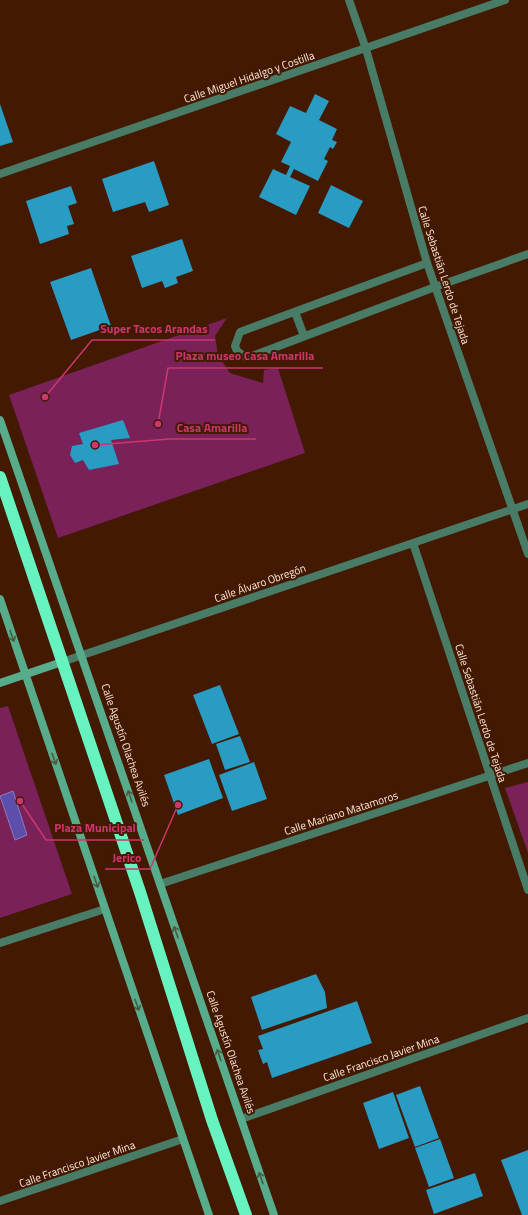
<svg xmlns="http://www.w3.org/2000/svg" width="528" height="1215" font-family="'Titillium Web',sans-serif">
<rect width="100%" height="100%" fill="#431902"/>
<!-- green -->
<path fill="#792158" d="M227 318 215 336 218 355 230 373 263 383 264 370 278 368 305 453 58 538 9 395Z
M8 706 72 894 0 918V708Z
M528 782V853L505 788Z"/>
<!-- water -->
<path fill="#5c4eaa" stroke="#8d7cb9" d="M13 791 27 835 15 840 0 796Z"/>
<!-- building -->
<path fill="#299cc3" d="M315 94 329 101 319 120 337 129 332 140 337 142 333 149 330 147 324 159 328 161 318 181 294 169 290 177 310 186 296 215 259 197 273 169 286 175 290 166 281 162 291 142 276 134 290 106 306 113Z
M0 104 13 142 0 146Z
M154 161 169 205 149 212 145 202 113 212 102 179Z
M331 185 363 201 349 228 318 213Z
M71 186 77 203 68 206 74 224 67 226 69 234 40 244 26 201Z
M182 239 193 271 176 277 178 283 165 288 162 281 142 288 131 256Z
M91 268 111 326 71 340 50 282Z
M123 420 130 438 111 440 119 464 89 470 83 460 75 463 70 455 72 446 83 444 79 433Z
M220 685 239 734 212 744 193 695Z
M240 736 250 762 225 770 216 744Z
M209 759 223 798 178 815 164 775Z
M254 762 267 799 232 811 219 775Z
M316 974 325 992 327 1008 262 1030 251 997Z
M357 1001 372 1043 272 1078 267 1062 263 1064 258 1050 263 1049 258 1036Z
M420 1086 439 1138 415 1147 396 1095Z
M393 1092 409 1138 379 1149 363 1103Z
M440 1139 454 1178 429 1187 415 1148Z
M528 1150V1215H522L501 1160Z
M475 1173 483 1196 434 1214 426 1190Z"/>
<g fill="none" stroke-linecap="round" stroke-linejoin="round">
<!-- lane -->
<path stroke="#497c67" stroke-width="8" d="M427 263 240 332 235 346 237 351 247 358 435 287
M295 312 304 336"/>
<!-- street -->
<path stroke="#497c67" stroke-width="8" d="M349 0 366 49 427 263 528 554
M0 174 505 0
M435 287 528 254
M413 543 528 890
M62 662 528 504
M160 884 528 763
M0 943 105 909
M241 1119 528 1018
M0 1201 183 1139"/>
<!-- secondary -->
<path stroke="#57ac8b" stroke-width="8" d="M0 420 274 1215
M0 599 209 1215
M0 683 62 662"/>
<!-- highway -->
<path stroke="#67f3c0" stroke-width="12" d="M0 477 140 892 212 1120 246 1215"/>
</g>
<!-- one-way arrows -->
<defs><path id="oneway-shaft" d="M-6 0H5M1.5-3L5.5 0L1.5 3" fill="none" stroke-width="1.6" stroke-linecap="round" stroke-linejoin="round"/></defs>
<g stroke="#4c5b40">
<use href="#oneway-shaft" transform="translate(12 636) rotate(71)"/>
<use href="#oneway-shaft" transform="translate(54 759) rotate(71)"/>
<use href="#oneway-shaft" transform="translate(130 796) rotate(-109)"/>
<use href="#oneway-shaft" transform="translate(96 882) rotate(71)"/>
<use href="#oneway-shaft" transform="translate(176 932) rotate(-109)"/>
<use href="#oneway-shaft" transform="translate(137 1005) rotate(71)"/>
<use href="#oneway-shaft" transform="translate(219 1055) rotate(-109)"/>
<use href="#oneway-shaft" transform="translate(261 1178) rotate(-109)"/>
</g>
<g text-anchor="middle" dominant-baseline="central" stroke-width="4" stroke-linejoin="round" paint-order="stroke">
<!-- street labels -->
<g font-size="11" fill="#fee7dc" stroke="#431902">
<text transform="translate(249 77) rotate(-19)">Calle Miguel Hidalgo y Costilla</text>
<text transform="translate(444 275) rotate(72)">Calle Sebastián Lerdo de Tejada</text>
<text transform="translate(260 583) rotate(-19)">Calle Álvaro Obregón</text>
<text transform="translate(481 713) rotate(72)">Calle Sebastián Lerdo de Tejada</text>
<text transform="translate(126 745) rotate(71)">Calle Agustín Olachea Avilés</text>
<text transform="translate(341 813) rotate(-18)">Calle Mariano Matamoros</text>
<text transform="translate(231 1052) rotate(71)">Calle Agustín Olachea Avilés</text>
<text transform="translate(381 1058) rotate(-19)">Calle Francisco Javier Mina</text>
<text transform="translate(77 1164) rotate(-19)">Calle Francisco Javier Mina</text>
</g>
</g>
<!-- callouts -->
<path fill="none" stroke="#cb376e" stroke-width="1.5" d="M45 397L92 340H215M158 424L168 368H323M95 445L169 439H256M20 801L46 840H144M178 805L150 869H105"/>
<g fill="#cb376e" stroke="#431902" stroke-width="1.5">
<circle cx="45" cy="397" r="4"/>
<circle cx="158" cy="424" r="4"/>
<circle cx="95" cy="445" r="4"/>
<circle cx="20" cy="801" r="4"/>
<circle cx="178" cy="805" r="4"/>
</g>
<g font-size="12" text-anchor="middle" font-weight="bold" fill="#cb376e" stroke="#431902" stroke-width="4" stroke-linejoin="round" paint-order="stroke">
<text x="154" y="333">Super Tacos Arandas</text>
<text x="245" y="360">Plaza museo Casa Amarilla</text>
<text x="212" y="432">Casa Amarilla</text>
<text x="95" y="832">Plaza Municipal</text>
<text x="127" y="862">Jerico</text>
</g>
</svg>
